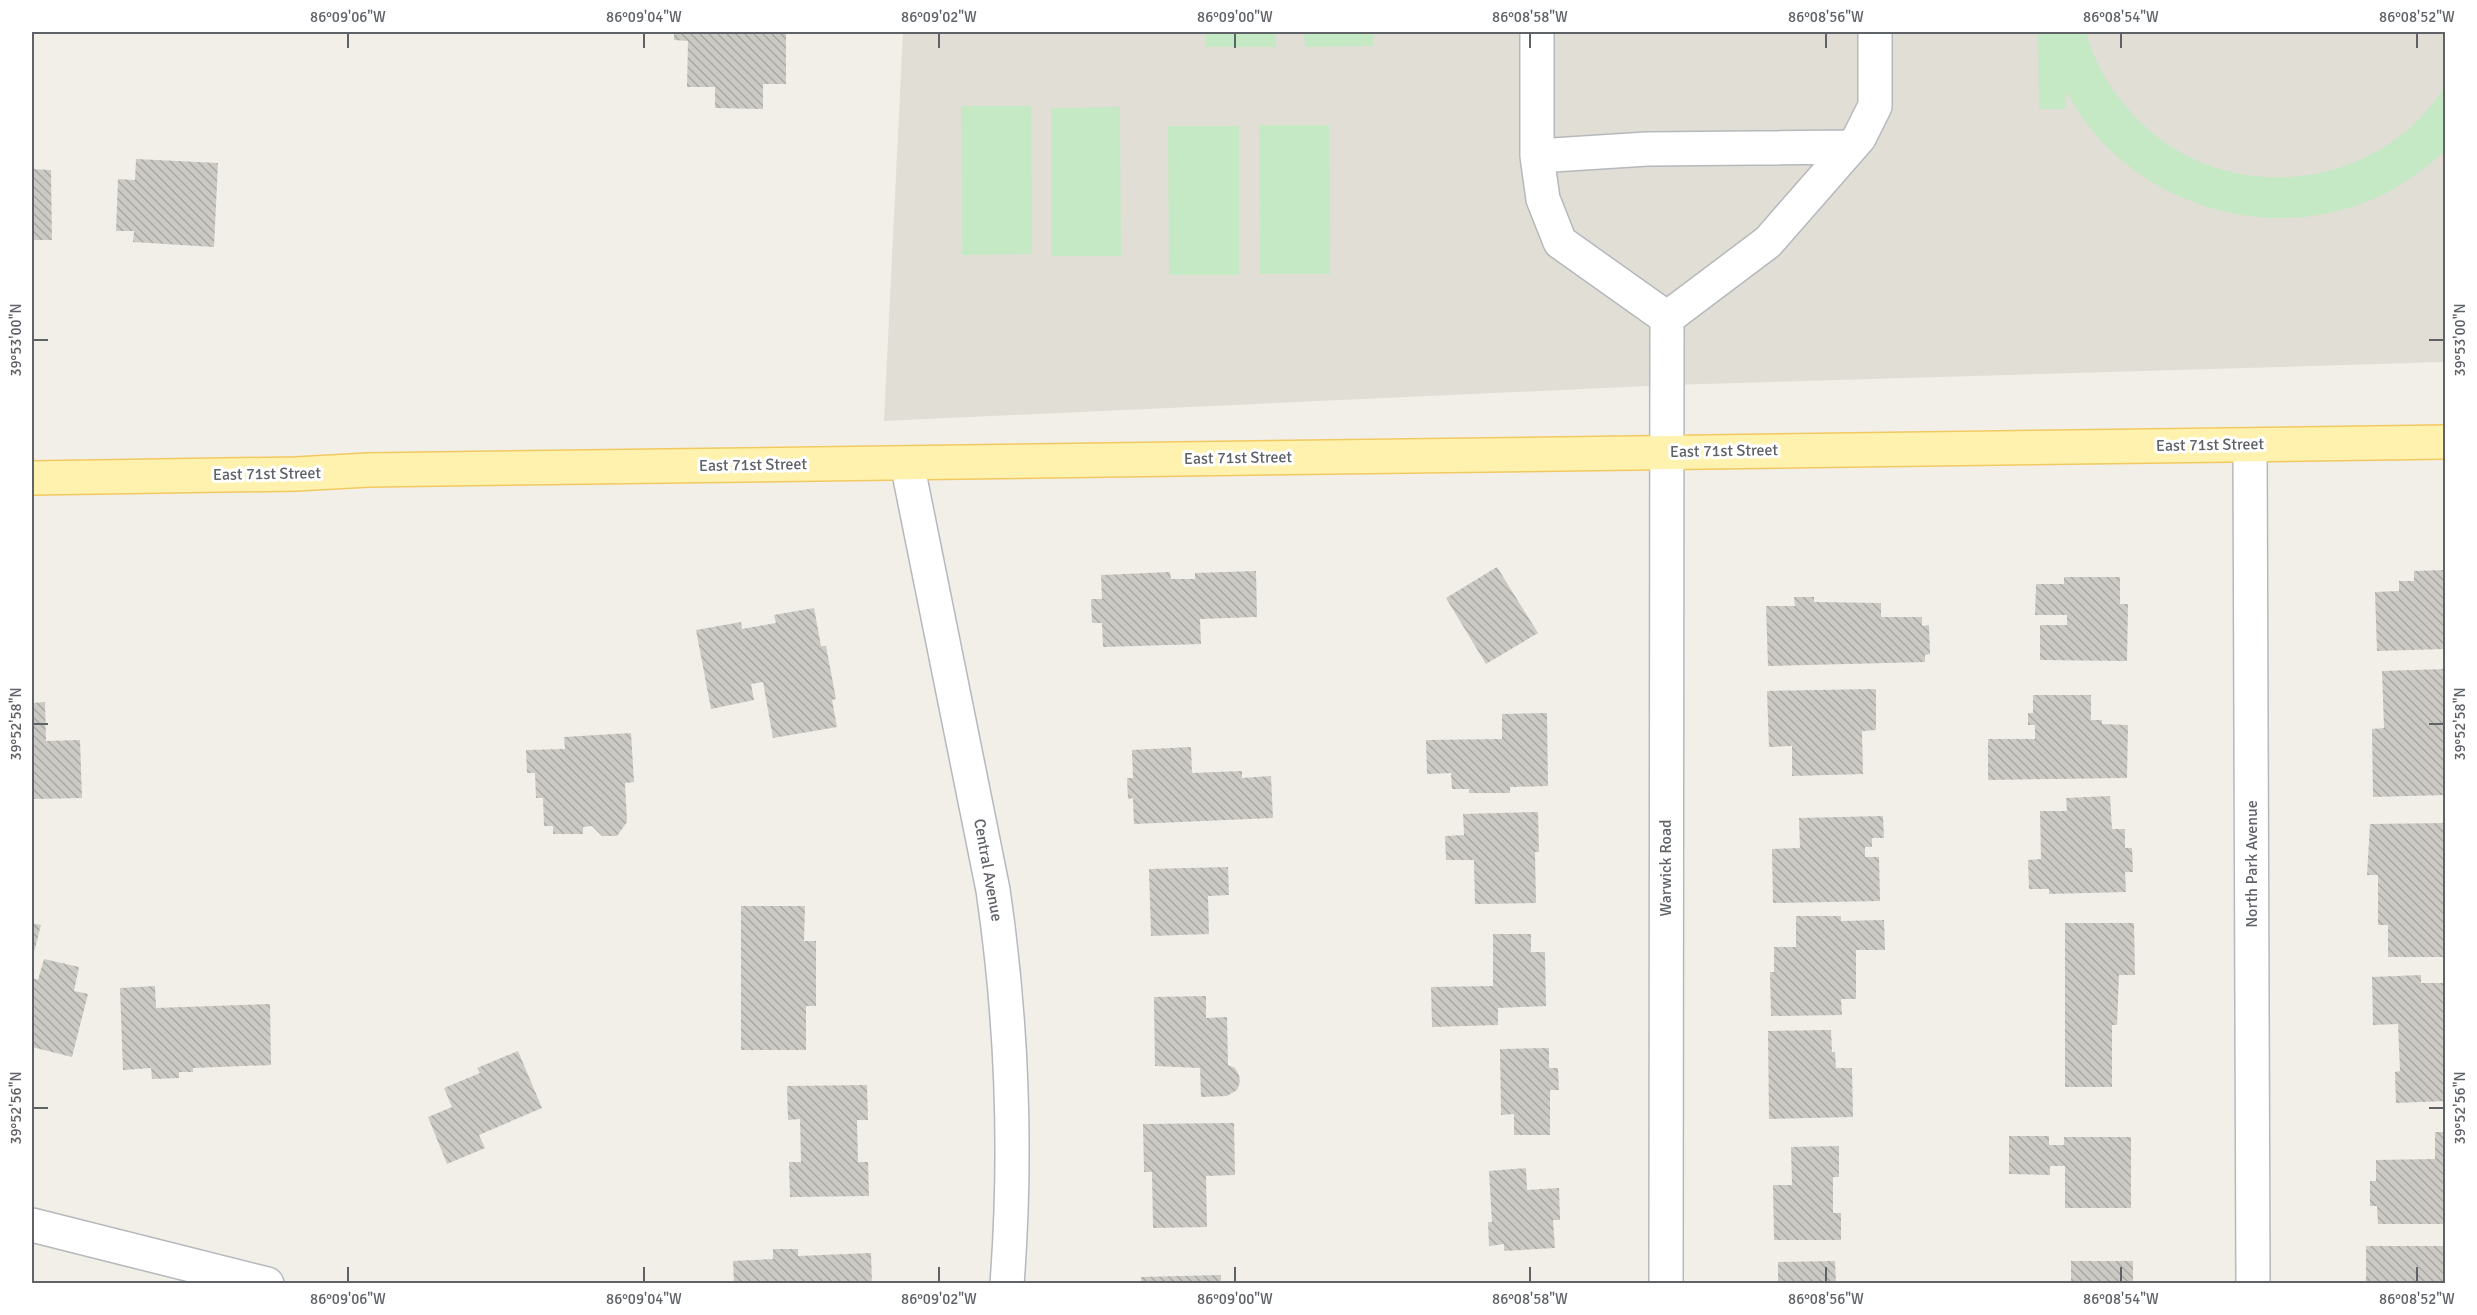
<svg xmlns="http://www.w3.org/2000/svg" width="2477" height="1315" font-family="Signika,sans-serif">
<defs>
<pattern id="building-back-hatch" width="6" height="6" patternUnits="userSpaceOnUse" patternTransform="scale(1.5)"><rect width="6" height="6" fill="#cccac5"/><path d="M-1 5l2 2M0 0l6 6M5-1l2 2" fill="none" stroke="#a9a8a4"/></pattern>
</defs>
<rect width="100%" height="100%" fill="#f1efe8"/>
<!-- education -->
<path fill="#e1ded6" d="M903 32H2445V362L1669 385 884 421Z"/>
<!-- pitch -->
<path fill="#c5e8c5" d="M1206 32H1276V47H1206Z
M1304 32H1374V46L1305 47Z
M2038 32H2086C2093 60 2108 86 2127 108 2212 209 2375 198 2445 86V151C2426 167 2408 181 2386 193 2295 240 2179 219 2107 147 2090 131 2078 111 2066 92L2065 109H2039Z
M961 106H1031L1032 254 962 255Z
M1120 107 1121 256H1051V108Z
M1259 125H1329L1330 274H1260Z
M1168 126H1239V275H1169Z"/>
<!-- building -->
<path fill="url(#building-back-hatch)" d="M674 32H786V84H763V109L715 108V87H687L688 41 674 40Z
M136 159 218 163 214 247 133 242 134 231H116L118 179 135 180Z
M32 169 51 170 52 240H32Z
M1497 567 1538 633 1486 664 1446 598Z
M2445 570 2446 649 2377 651 2375 592 2399 591V581H2414V571Z
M1256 571 1257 617 1200 619 1201 644 1103 647 1102 623H1092L1091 599H1102L1101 575 1170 572 1171 579H1195V573Z
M2064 577H2120V604H2128L2127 661 2040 660V625H2067V615H2035L2036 584H2064Z
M1794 597H1814V602L1881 603V617H1922V626L1929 625 1930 654 1925 655V662L1768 666 1766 606H1795Z
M814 608 821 646H826L836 699 832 700 837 727 773 738 763 682 751 684 754 700 711 709 696 630 741 622 742 629 776 623 774 615Z
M2446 669V795L2373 797 2372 729 2384 728 2382 671Z
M1876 689V730L1862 731 1863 774 1792 776V746L1769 747 1767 691Z
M2033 695H2091V720H2102V724L2128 725 2127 778 1988 780V739H2035V725H2028V713H2033Z
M45 702 46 741 80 740 82 798 32 799V703Z
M1547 713 1548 786 1510 787V793H1469V789H1452L1451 773 1427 774 1426 740 1502 739V714Z
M631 733 634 782 625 783 627 822 617 836H602L592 826 583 827V834H553V826H544L543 798H536L535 773H527L526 750 565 749 564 737Z
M1191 747 1192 773 1242 771V778L1271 776 1273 818 1134 824 1133 798 1128 799 1127 778H1133L1132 750Z
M2110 796 2112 829H2125V848H2132L2133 872H2125L2126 892 2049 894V889H2029L2028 860 2041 859 2040 811H2067L2066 798Z
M1538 812 1539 852H1535L1536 903 1475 904 1474 860H1446L1445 836 1464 835 1463 814Z
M1883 816 1884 838H1872V847H1865V857H1879L1880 901 1773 903 1772 849 1800 848 1799 818Z
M2446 823V957H2388V925H2378V875H2367L2370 824Z
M1228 867 1229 895 1208 896 1209 934 1151 936 1149 869Z
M741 906H805L804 941H816V1006H806V1050H741Z
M1796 916H1841V921L1884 920 1885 950H1856V999H1841L1842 1015 1771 1016 1770 972H1774V947H1796Z
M32 923 41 925 32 960Z
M2065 923H2134L2135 975H2119L2117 1025H2112V1087H2065Z
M1493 934H1531V952H1545L1546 1006 1498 1008V1025L1432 1027 1431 987 1493 986Z
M44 959 79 967 74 991 88 994 72 1057 32 1047V978L38 980Z
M2421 975V983H2446V1101L2396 1103 2395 1072 2400 1071 2398 1024 2373 1025 2372 977Z
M155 986 156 1008 270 1004 271 1065 193 1068V1072H179V1078L152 1079 151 1068 123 1070 120 988Z
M1206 996V1018L1227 1017 1228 1065 1235 1068 1239 1075 1240 1082 1237 1090 1227 1096 1201 1097 1200 1068 1155 1066 1154 997Z
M1831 1030 1832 1052H1835L1836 1068H1852L1853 1117 1769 1119 1768 1031Z
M1549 1048V1068H1558L1559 1090H1550V1135H1514V1114L1501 1115 1500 1049Z
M518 1051 542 1108 479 1135 485 1148 447 1164 428 1117 452 1107 444 1088 480 1073 477 1068Z
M867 1085 868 1120H857L858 1162H868L869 1196 790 1197 789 1162H801L800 1119 788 1120 787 1086Z
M1234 1123 1235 1175 1206 1176 1207 1227 1153 1228 1152 1172H1144L1143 1124Z
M2435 1132H2446V1224H2378L2377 1206H2370V1181H2376V1160L2435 1159Z
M2009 1136H2049V1145H2064V1137H2131V1208H2065V1166H2050V1175L2009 1174Z
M1839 1146V1177H1833V1213H1841V1240H1774L1773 1185H1792L1791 1147Z
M1526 1168 1527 1190 1559 1188 1560 1220H1553L1555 1248 1504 1251V1244L1489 1246 1488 1222H1492L1489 1171Z
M2366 1246H2444V1284H2366Z
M773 1249H798V1256L871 1253 872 1284H734L733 1261 773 1259Z
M1835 1261 1836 1284H1778V1262Z
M2071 1261H2133V1284H2071Z
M1221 1275V1284H1141V1277Z"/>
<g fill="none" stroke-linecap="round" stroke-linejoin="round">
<!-- minor casing -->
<g stroke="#b5b8bc" stroke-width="36">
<path id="minor" d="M1537 32V156L1543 199 1560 242 1667 318 1768 242 1859 138 1875 106V32
M1537 156 1647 149 1849 147
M2250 445 2253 1284
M907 463 993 890C1012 1020 1017 1152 1007 1284
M32 1225 267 1284
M1666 1284 1667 318"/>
</g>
<!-- major casing -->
<g stroke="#f2c960" stroke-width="36">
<path id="major" d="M32 478 296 474 368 470 2446 442"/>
</g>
<!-- minor -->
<use href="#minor" stroke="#fff" stroke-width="33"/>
<!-- major -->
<use href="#major" stroke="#fff2af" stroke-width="33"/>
</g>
<!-- ticks -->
<path fill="none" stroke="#5f6368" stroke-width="2" d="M348 33V48M644 33V48M939 33V48M1235 33V48M1530 33V48M1826 33V48M2121 33V48M2417 33V48M33 340H48M2429 340H2444M33 724H48M2429 724H2444M33 1108H48M2429 1108H2444M348 1267V1282M644 1267V1282M939 1267V1282M1235 1267V1282M1530 1267V1282M1826 1267V1282M2121 1267V1282M2417 1267V1282"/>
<g text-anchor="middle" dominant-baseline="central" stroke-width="6" stroke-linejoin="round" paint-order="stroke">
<!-- street labels -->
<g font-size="16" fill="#5f6368" stroke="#fff">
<text transform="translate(2210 445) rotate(-1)">East 71st Street</text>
<text transform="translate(1724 451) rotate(-1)">East 71st Street</text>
<text transform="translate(1238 458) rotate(-1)">East 71st Street</text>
<text transform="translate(753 465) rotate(-1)">East 71st Street</text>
<text transform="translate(267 474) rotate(-1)">East 71st Street</text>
<text transform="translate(2252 864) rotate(-90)">North Park Avenue</text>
<text transform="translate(1666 868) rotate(-90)">Warwick Road</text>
<text transform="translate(988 870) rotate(80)">Central Avenue</text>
</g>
</g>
<!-- border -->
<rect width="2477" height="1315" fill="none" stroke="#ffffff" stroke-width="66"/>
<rect x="33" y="33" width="2411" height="1249" fill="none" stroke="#5f6368" stroke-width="2"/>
<g font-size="15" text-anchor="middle" fill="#5f6368">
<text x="348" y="22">86°09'06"W</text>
<text x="644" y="22">86°09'04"W</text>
<text x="939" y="22">86°09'02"W</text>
<text x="1235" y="22">86°09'00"W</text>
<text x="1530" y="22">86°08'58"W</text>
<text x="1826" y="22">86°08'56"W</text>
<text x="2121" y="22">86°08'54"W</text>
<text x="2417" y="22">86°08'52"W</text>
<text transform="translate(16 340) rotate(-90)" y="5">39°53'00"N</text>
<text transform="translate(2460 340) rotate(-90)" y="5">39°53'00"N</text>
<text transform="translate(16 724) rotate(-90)" y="5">39°52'58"N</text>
<text transform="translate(2460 724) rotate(-90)" y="5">39°52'58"N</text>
<text transform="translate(16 1108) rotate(-90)" y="5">39°52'56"N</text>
<text transform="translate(2460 1108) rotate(-90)" y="5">39°52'56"N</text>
<text x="348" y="1304">86°09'06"W</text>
<text x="644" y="1304">86°09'04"W</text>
<text x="939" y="1304">86°09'02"W</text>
<text x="1235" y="1304">86°09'00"W</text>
<text x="1530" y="1304">86°08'58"W</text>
<text x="1826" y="1304">86°08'56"W</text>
<text x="2121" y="1304">86°08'54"W</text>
<text x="2417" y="1304">86°08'52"W</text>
</g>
</svg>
